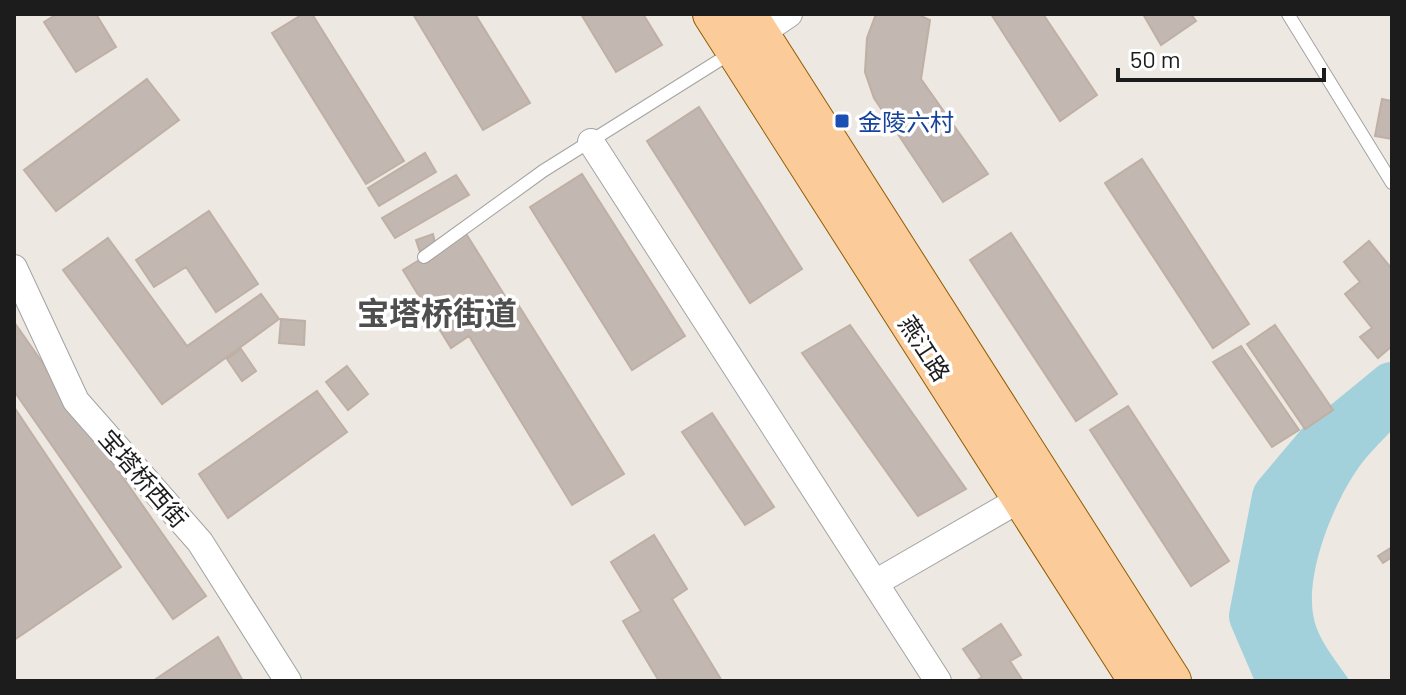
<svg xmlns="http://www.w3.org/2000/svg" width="1406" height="695" font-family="Barlow,'Noto Sans SC',sans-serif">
<rect width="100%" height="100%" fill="#ede9e2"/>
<!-- water -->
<path fill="#a2d1db" d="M1392 377V430C1381 442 1368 454 1359 467 1333 503 1299 585 1317 629 1324 647 1339 665 1350 681H1305C1293 661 1281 637 1275 614 1254 533 1338 430 1392 377Z"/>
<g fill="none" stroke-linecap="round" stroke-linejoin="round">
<!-- river -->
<path stroke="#a2d1db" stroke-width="50" d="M1282 681 1254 616 1277 497 1320 446 1392 387"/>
</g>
<!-- building -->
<path fill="#c2b8b1" stroke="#bfafa4" stroke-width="2" d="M57 14H96L116 47 76 72 44 22Z
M303 14H312L404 161 366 184 272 33Z
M413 14H475L530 103 483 130Z
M581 14H643L662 45 616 72Z
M876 14H917L930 20 921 79 988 174 943 202 874 98 865 72 867 38Z
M991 14H1043L1097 95 1060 121Z
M1143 14H1191L1196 21 1161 45Z
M147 79 179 120 56 211 24 170Z
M1382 99 1392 101V139L1375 136Z
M699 107 802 269 750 303 647 141Z
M425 153 436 172 379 206 368 188Z
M1142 159 1249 324 1213 348 1105 183Z
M582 174 685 336 632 370 530 207Z
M456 175 469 195 395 238 382 218Z
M209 211 258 284 216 312 186 267 154 287 136 260Z
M465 232 513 309 519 306 624 474 572 505 469 336 451 348 403 270Z
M1011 233 1117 394 1076 421 970 260Z
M433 234 436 247 420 252 416 240Z
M108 238 187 346 261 294 279 319 162 404 63 270Z
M1369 241 1392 269V346L1378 358 1360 337 1372 328 1345 294 1360 282 1344 262Z
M281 319 305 321 304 345 279 343Z
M14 322 206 596 173 619 14 391Z
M850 325 966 489 918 516 802 353Z
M1275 325 1333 410 1305 429 1247 344Z
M1241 346 1299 430 1272 447 1213 362Z
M241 349 256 371 242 381 227 359Z
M347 366 368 394 348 410 326 382Z
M317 391 347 432 228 518 199 474Z
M1128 406 1229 561 1191 586 1090 430Z
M14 407 121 567 14 640Z
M712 413 774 507 745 525 682 432Z
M654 535 687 589 672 599 722 681H659L623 621 641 611 611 562Z
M1392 547V557L1383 563 1378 556Z
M1001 624 1021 655 1010 661 1023 681H975L982 677 963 649Z
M218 637 243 681H153Z"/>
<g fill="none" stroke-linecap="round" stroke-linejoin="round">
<!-- lane casing -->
<g stroke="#a3a3a3" stroke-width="14">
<path id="lane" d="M1288 14 1392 183
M424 257 543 171 731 53"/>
</g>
<!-- street casing -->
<g stroke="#a3a3a3" stroke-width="28">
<path id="street" d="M748 42 789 14
M591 142 938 681
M14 268 76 401 200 542 288 681
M875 583 1022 498"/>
</g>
<!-- primary casing -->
<g stroke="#935c01" stroke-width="42">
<path id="primary" d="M713 14 1139 681
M746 14 1171 681"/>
</g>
<!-- lane -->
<use href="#lane" stroke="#fff" stroke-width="12"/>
<!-- street -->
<use href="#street" stroke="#fff" stroke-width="26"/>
<!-- primary -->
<use href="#primary" stroke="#fbcc99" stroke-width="40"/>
</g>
<!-- markers -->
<rect fill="#1a4fb4" stroke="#fff" stroke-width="3" x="834" y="113" width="16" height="16" rx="4"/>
<g text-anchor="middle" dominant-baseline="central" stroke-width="7" stroke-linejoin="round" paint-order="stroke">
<!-- transit labels -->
<g font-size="24" fill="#164399" stroke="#fff" text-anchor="start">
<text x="858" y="121">金陵六村</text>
</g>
<!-- street labels -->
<g font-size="24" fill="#1c1c1c" stroke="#fff">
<text transform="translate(925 348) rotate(57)">燕江路</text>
<text transform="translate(144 478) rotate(49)">宝塔桥西街</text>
</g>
<!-- district labels -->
<g font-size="32" font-weight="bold" fill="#4f4f4f" stroke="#fff">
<text x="437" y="312">宝塔桥街道</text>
</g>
</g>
<!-- border -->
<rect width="1406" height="695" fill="none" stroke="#1c1c1c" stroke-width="32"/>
<!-- scale -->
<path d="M1118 68v12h206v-12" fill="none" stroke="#1c1c1c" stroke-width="4"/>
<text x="1130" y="68" font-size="24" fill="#1c1c1c" stroke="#ffffff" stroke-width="6" paint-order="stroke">50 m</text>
</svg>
